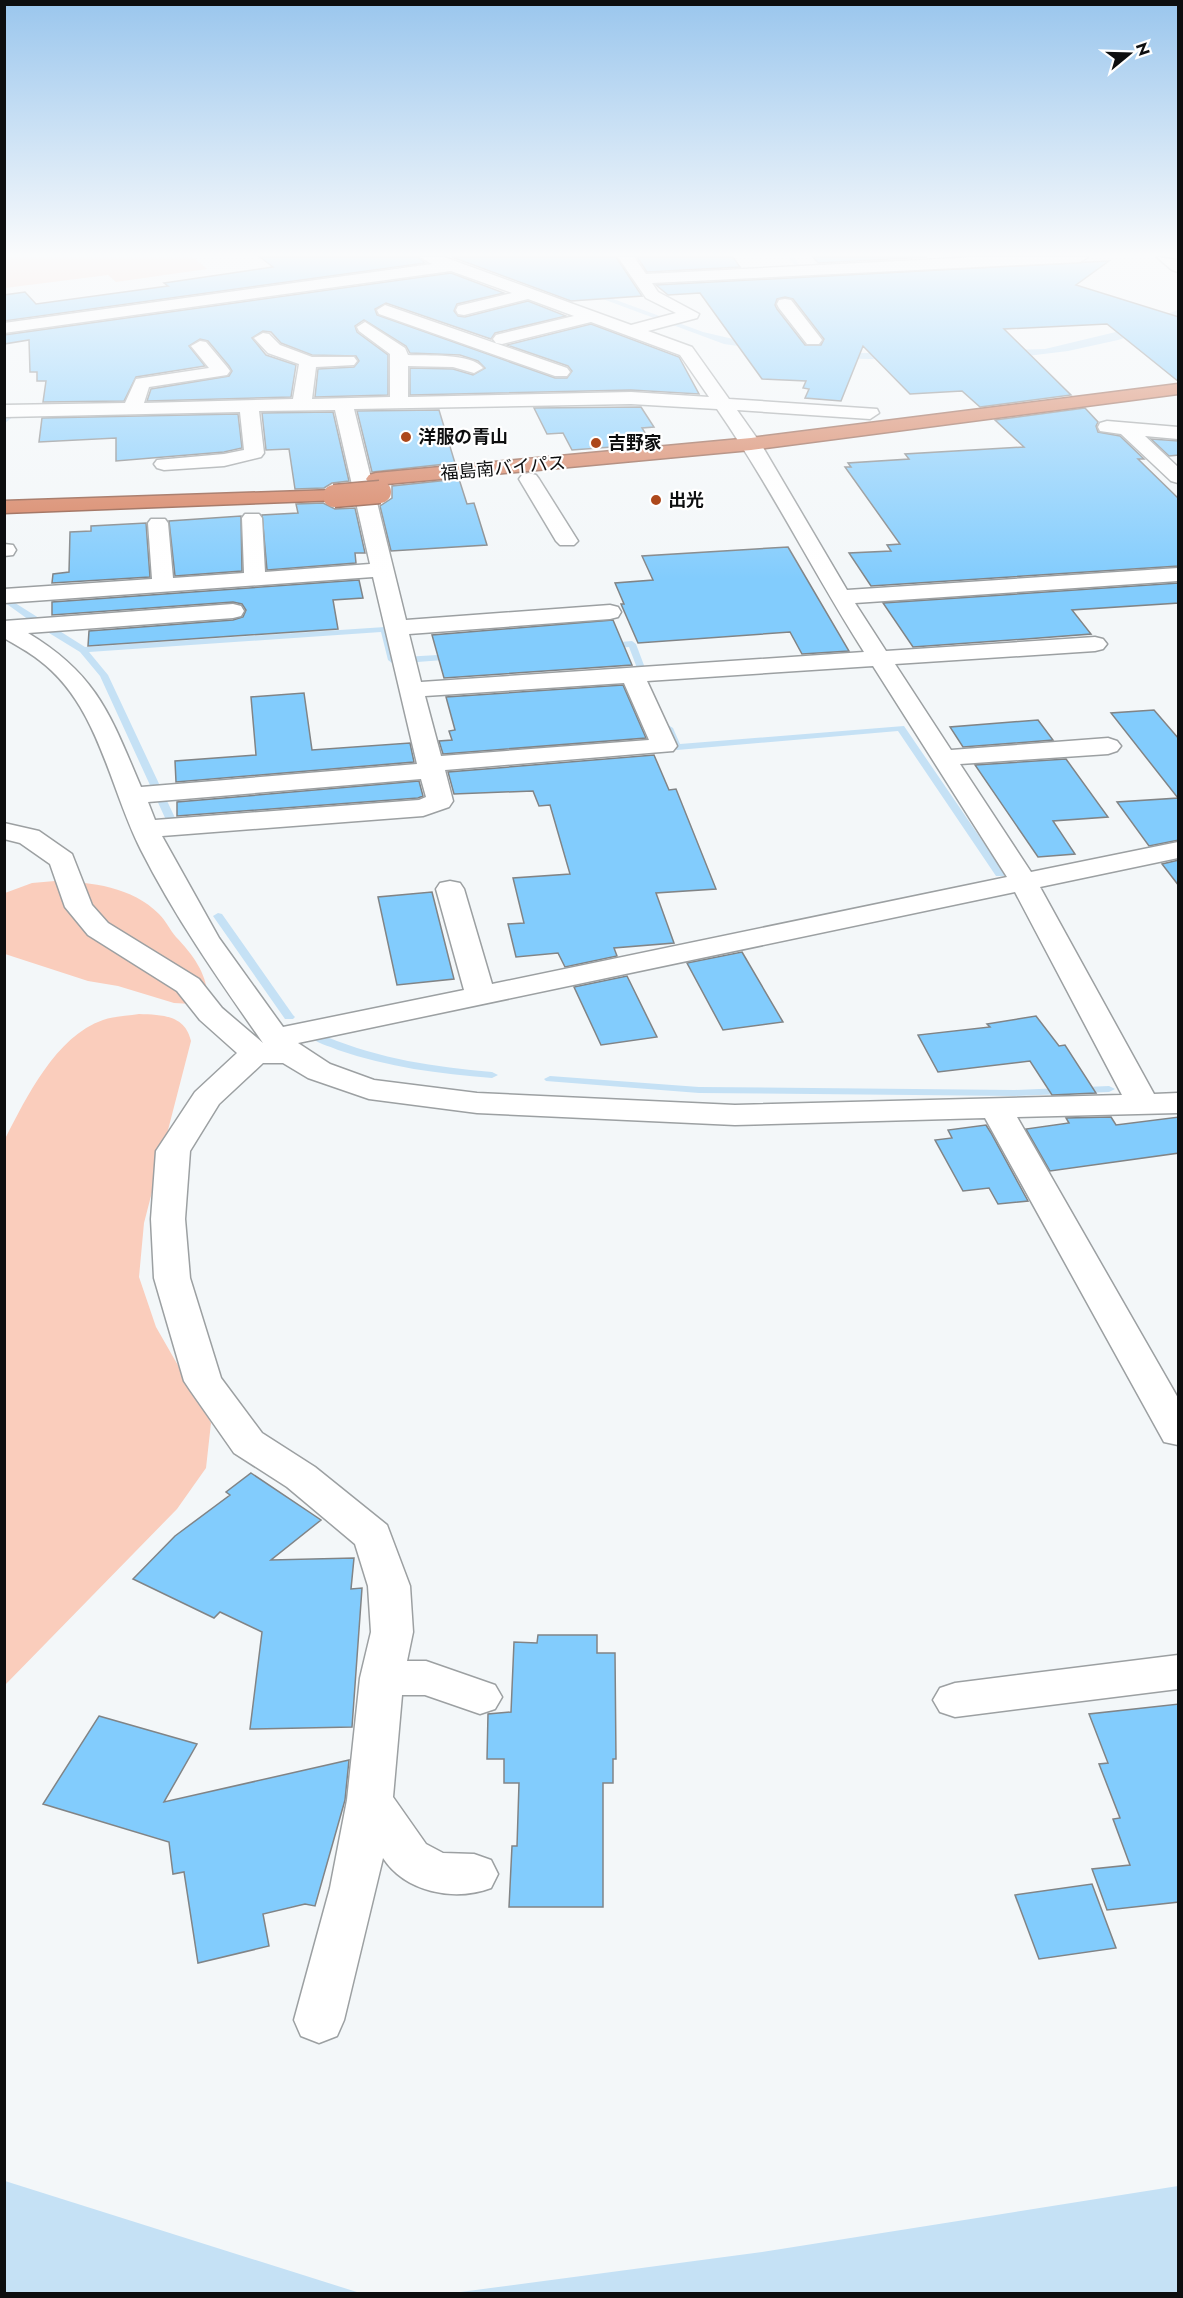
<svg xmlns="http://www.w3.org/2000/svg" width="1183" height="2298" font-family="Jost,'Noto Sans JP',sans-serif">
<rect width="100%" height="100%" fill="#f3f7f9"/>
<!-- green -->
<path fill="#facdbc" d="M5 257H193L207 269 116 282 108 275 5 288Z
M55 881C92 882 132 887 159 914 166 921 170 930 176 937 193 955 206 972 208 997L192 1004 174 1003 118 986 88 981 5 954V893L32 883Z
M139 1014C163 1015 185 1015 191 1041L144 1223 139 1277 156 1327 211 1423 206 1468 177 1509 5 1685V1139C26 1098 56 1036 103 1020 114 1016 128 1016 139 1014Z"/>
<!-- water -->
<path fill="#c5e1f5" d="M499 257 703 332 746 342 815 351 863 353 1045 349 1120 331 1178 310V320L1118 340 1068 351 1027 356 917 360 822 358 724 344 506 263Z
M5 2181 360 2293H5Z
M1178 2186V2293H453L762 2252Z"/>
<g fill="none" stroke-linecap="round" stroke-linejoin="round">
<!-- stream -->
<path fill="#c5e1f5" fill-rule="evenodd" d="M788 257H794L800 267H796Z
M15 410 20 411 4 424V418Z
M4 596 85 647 385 627 389 629 396 660 392 663 388 660 381 632 89 652 108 675 176 820 171 823 166 820 100 676 80 652 36 625 4 602Z
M632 641 636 644 645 668 644 670 637 668 629 647 609 649 605 646 609 643Z
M454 654 458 657 457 659 404 663 400 660 404 657Z
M668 725 673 728 680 744 904 726 1005 874 1004 876H996L898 731 677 750 672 747 663 728Z
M218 913 222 914 293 1015 295 1017 293 1019H285L213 916Z
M325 1031 331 1034 327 1037C380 1059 435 1067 492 1072L498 1075 492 1078C439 1074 388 1067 338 1050 329 1046 316 1043 309 1036L311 1034Z
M550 1076 699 1087 1015 1090 1109 1086 1115 1089 1109 1092 1015 1096 699 1093 546 1081 544 1079Z"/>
</g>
<!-- building -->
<path fill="#82ccfd" stroke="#818486" stroke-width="1.5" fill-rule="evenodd" d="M260 257H418L425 263 4 321V295L25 292 36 304 168 286 164 283 273 267Z
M452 257H616L642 296 571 301Z
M637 257H733L740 267 647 272Z
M813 257H927L818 263Z
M1109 261 1076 285 1179 317V382L1107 324 1004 329 1071 395 980 407 962 391 910 394 863 346 841 401 805 398 809 389 803 388 806 381 762 379 700 293 668 295 656 285ZM785 297 793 299 824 339 821 345H805L777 309 775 305 777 299Z
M451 273 504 293 457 304 454 311 458 316 465 317 528 301 566 316 495 333 491 339 386 303 375 309 377 315 555 378H567L572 371 568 366 507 345 591 324 679 357 699 394 631 390 410 395V368L453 369 473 375 485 368 478 361 460 355 410 353 406 346 364 320 355 326 357 332 388 355V395L315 397 318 369 354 367 359 361 356 356 312 355 281 343 271 332 263 331 252 338 266 355 296 365 291 397 147 401 151 389 229 376 232 371 229 366 208 341 200 339 189 346 205 366 136 377 124 401 43 402 46 381H37V372H30L29 340 4 344V335Z
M641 407 654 427 642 428 652 444 572 450 563 433 547 434 534 408Z
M1085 408 1098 422 1096 426 1098 432 1120 436 1144 459H1138L1179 499V566L871 586 849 553 891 551 887 545 900 544 845 467H851L848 463 909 459 905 454 1024 447 995 420Z
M439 410 455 463 372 472 357 411Z
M333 412 349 481 332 483 324 488 295 489 289 449 266 450 262 413Z
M238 414 242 448 224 452 116 461V438L39 442 42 418Z
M1151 439 1179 441V455L1169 456Z
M459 479 467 504 474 503 487 545 391 551 380 506 392 498V486Z
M323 503 335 509 355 508 365 553H355L356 563 267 570 262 515 298 513 296 504Z
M241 516 242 571 175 576 169 521Z
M146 523 150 577 52 583 53 574 69 572 70 532 91 531V526Z
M788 547 849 651 802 654 790 632 638 643 621 604H624L615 583 653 580 642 556Z
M359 580 363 598 333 600 338 629 88 646 89 631 233 620 243 617 246 610 242 604 233 602 52 615V602Z
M1179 583V603L1072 610 1091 634 1026 639 913 647 883 603Z
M613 620 632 665 444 678 432 635Z
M623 685 646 738 443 754 439 741 452 740 449 731 455 730 446 697Z
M304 693 312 750 410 743 414 762 176 782 175 761 256 755 251 697Z
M1154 710 1179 739V840L1149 846 1117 802 1178 798 1111 713Z
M1038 720 1053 740 963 747 950 727Z
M654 755 669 790 676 789 716 889 656 893 674 943 614 948 617 956 565 967 558 953 516 957 508 924 524 923 513 878 570 874 550 805 539 806 533 791 454 794 448 772Z
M1066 759 1108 817 1053 821 1075 854 1038 857 975 765Z
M419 781 423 796 418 798 177 816V802Z
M1179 860V886L1162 864Z
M432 892 454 979 397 985 378 897Z
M742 952 783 1022 723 1030 687 963Z
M627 976 657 1037 601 1045 574 987Z
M1036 1016 1059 1046 1065 1045 1096 1093 1052 1095 1030 1061 938 1072 918 1035 990 1027 987 1024Z
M1111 1117 1116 1125 1179 1117V1153L1050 1171 1026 1129 1069 1123 1066 1118Z
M986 1125 991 1133 1028 1201 998 1204 989 1188 963 1191 935 1140 952 1138 948 1130Z
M251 1473 321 1520 271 1560 354 1558 351 1589 362 1588 352 1727 250 1729 262 1632 220 1612 214 1618 133 1579 175 1536 230 1495 226 1492Z
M538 1635H597V1653H615L616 1759H613V1783H603V1907H509L512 1846H517L519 1783H504V1759H487L488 1714 511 1712 514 1642 537 1643Z
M1179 1704V1902L1107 1910 1092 1869 1130 1865 1113 1819 1120 1818 1099 1764 1108 1763 1089 1714Z
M99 1716 197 1744 164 1802 349 1760 345 1800 315 1906 305 1904 263 1914 269 1946 198 1963 184 1872 173 1874 169 1842 43 1804Z
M1092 1884 1116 1948 1039 1959 1015 1895Z"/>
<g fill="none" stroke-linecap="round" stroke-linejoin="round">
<!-- minor casing -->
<g stroke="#9ca0a2" stroke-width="3">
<path id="minor" d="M420 257H444L631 325 676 313 646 298 618 257H634L646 274 978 257H1088L1080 262 652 283 658 292 699 314 697 318 648 331 692 347 729 399 877 409 879 413 870 419 737 410 761 444 847 590 1178 568V581L855 603 886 651 1095 637 1103 639 1107 644 1103 649 1095 651 895 664 951 750 1108 738 1117 741 1121 746 1117 751 1108 754 960 764 1031 872 1178 842V858L1040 887 1154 1094 1178 1093V1113L1017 1117 1178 1398V1445L1164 1442 985 1118 735 1125 477 1113 369 1099 308 1078 283 1063H263L219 1104 190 1151 185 1219 190 1278 221 1378 262 1433 315 1467 387 1525 410 1586 413 1632 407 1661H426L495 1685 502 1697 495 1709 480 1714 425 1695H402L393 1797 426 1844 443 1853 474 1854 491 1860 498 1874 491 1888C454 1902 405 1892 383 1858L344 2020 337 2036 319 2043 301 2036 294 2020 330 1888 347 1800 360 1678 371 1632 368 1586 355 1544 287 1487 234 1453 190 1390 184 1381 154 1278 151 1219 156 1151 195 1092 237 1053 200 1020 177 991 88 935 65 907 50 864 20 843 4 839V823L39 831 72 854 92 905 108 923 199 979 222 1008 263 1043C219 980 176 919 141 850 109 787 99 705 39 660 29 652 16 645 4 638V621L233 604 241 606 244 611 241 616 233 618 28 633C98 675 111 717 141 787L417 764 373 577 4 603V589L152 579 148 523 151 519H165L168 523 173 578 244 573 242 518 245 514H259L262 518 265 572 370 564 335 410 259 411 264 453 261 457 224 466 164 470 157 468 154 464 157 460 224 454 244 450 240 412 4 417V405L125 403 136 379 209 368 191 346 200 341 206 342 227 367 230 371 227 375 149 387 144 403 293 399 299 364 268 353 254 338 263 333 269 334 280 345 312 357H354L357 361 354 365 316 367 312 399 390 397V354L359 331 357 327 365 322 405 348 408 355C426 356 472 353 483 368L474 373 453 367 408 366V397L631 392 709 397 680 355 591 322 502 344 496 343 493 339 496 335 574 316 528 299 464 315 458 314 456 310 458 306 512 293 451 271 4 333V323L432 264ZM631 404 717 409C771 487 813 572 864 652L421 682 409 634 610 619 618 617 621 612 618 607 610 605 406 620 354 409ZM873 666 1007 877 492 984 464 889 460 883 450 881 440 883 436 889 464 990 283 1027 219 938 162 836 423 816 449 807 453 801 445 770 673 751 677 746 647 681ZM624 683 649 740 441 756 425 696ZM421 779 426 797 419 800 155 820 148 802ZM1015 892 1122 1095 735 1105 477 1093 374 1080 330 1064 298 1043Z
M1157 257 1178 260V272L1172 270Z
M785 299 791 300 819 336 822 340 819 344H807L779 308 777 304 779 300Z
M385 305 567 368 570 372 567 376H555L379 314 377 310Z
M1107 421 1178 427V439L1145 436 1178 467V483L1171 481 1121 434 1100 431 1098 427 1100 423Z
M529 473 536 475 539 479 578 541 574 545H560L556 541 519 479 522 475Z
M4 544 13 545 16 550 13 555 4 556Z
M1178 1655V1689L955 1717 940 1712 933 1700 940 1688 955 1683Z"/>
</g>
<!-- highway casing -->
<g stroke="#8f5640" stroke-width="3">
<path id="highway" d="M1178 384V394L751 450 376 485 369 483 366 479 369 475 376 473 751 438Z
M334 490 341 492 344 496 341 500 4 513V501Z"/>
</g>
<!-- minor -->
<use href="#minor" fill="#fff" fill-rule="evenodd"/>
<!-- highway -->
<use href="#highway" fill="#d57d5b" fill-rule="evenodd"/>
<!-- highway-bridge casing -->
<g stroke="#8f5640" stroke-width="25" stroke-linecap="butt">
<path id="highway-bridge" d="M334 496 380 492"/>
</g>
<!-- highway-bridge -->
<use href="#highway-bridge" stroke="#d57d5b" stroke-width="22"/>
</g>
<!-- sky -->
<linearGradient id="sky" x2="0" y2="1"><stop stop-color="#9ac6ed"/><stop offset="0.44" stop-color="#fafbfc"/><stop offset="1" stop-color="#fafbfc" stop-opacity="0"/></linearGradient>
<rect width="1183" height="579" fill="url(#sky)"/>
<!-- markers -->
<g fill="#ad481b" stroke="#fff" stroke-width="2">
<circle cx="406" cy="437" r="6"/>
<circle cx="596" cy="443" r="6"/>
<circle cx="656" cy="500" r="6"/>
</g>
<g text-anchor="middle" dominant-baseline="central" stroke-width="4.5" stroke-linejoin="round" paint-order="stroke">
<!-- far-poi labels -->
<g font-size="18" font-weight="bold" fill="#0d0e0f" stroke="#fff" text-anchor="start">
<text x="418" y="437">洋服の青山</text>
<text x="608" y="443">吉野家</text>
<text x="668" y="500">出光</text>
</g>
<!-- far-street labels -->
<g font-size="18" fill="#0d0e0f" stroke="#fff">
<text transform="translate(503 468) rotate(-5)">福島南バイパス</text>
</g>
</g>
<!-- border -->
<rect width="1183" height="2298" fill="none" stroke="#0d0e0f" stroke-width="12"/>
<!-- north arrow -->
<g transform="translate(1129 54) rotate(71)" stroke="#ffffff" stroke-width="4.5" paint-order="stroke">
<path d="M0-4.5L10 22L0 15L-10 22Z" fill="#0d0e0f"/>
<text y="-9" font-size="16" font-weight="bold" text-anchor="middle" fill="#0d0e0f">N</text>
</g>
</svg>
